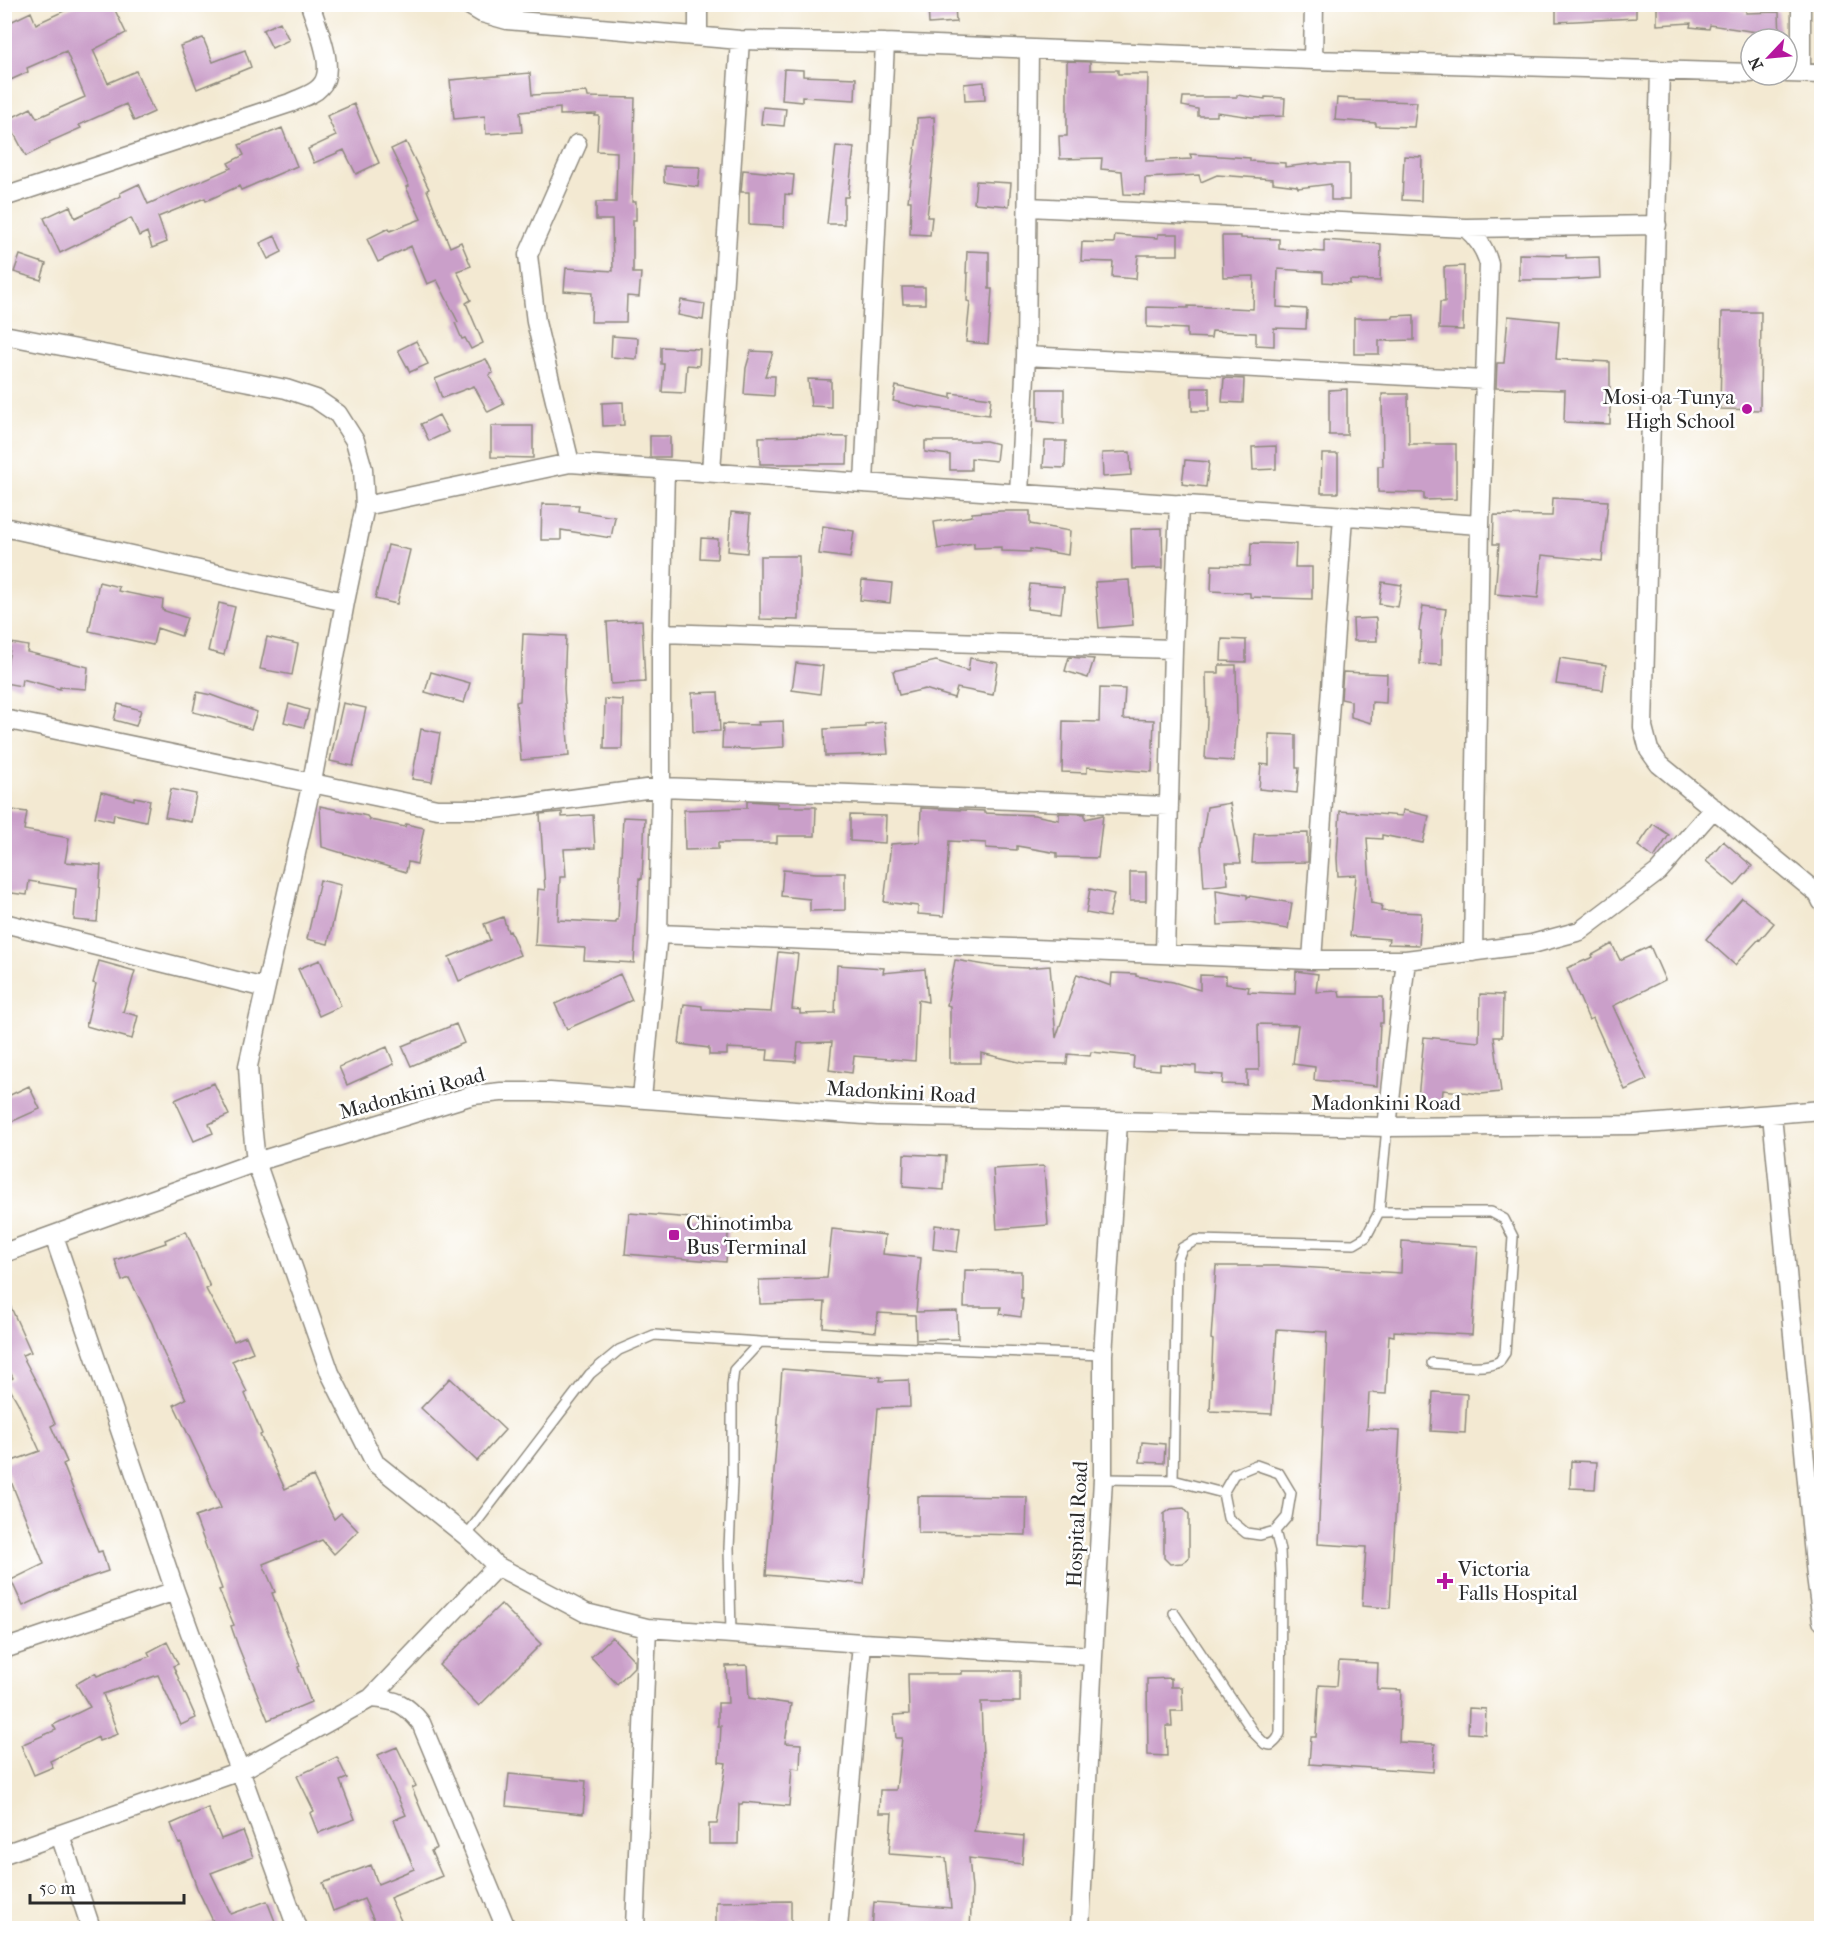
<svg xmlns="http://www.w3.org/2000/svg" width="1826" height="1933" font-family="'IM FELL French Canon',serif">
<rect width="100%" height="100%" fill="#fff"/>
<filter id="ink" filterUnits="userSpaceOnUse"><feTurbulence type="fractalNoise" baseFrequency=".0167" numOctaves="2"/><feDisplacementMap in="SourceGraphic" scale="12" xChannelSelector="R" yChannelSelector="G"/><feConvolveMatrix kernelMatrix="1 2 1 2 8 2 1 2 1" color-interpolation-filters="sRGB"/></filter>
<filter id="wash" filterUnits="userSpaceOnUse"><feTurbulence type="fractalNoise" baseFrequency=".008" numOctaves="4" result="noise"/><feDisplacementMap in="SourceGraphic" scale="24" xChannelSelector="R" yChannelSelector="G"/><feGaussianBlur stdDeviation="1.35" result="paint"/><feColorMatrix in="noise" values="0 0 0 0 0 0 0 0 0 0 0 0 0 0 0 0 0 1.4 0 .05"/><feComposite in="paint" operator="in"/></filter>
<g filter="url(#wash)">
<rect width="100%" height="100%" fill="#f3e9d2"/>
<g id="blocks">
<!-- building -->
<path fill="#ca9fc9" d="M79 4H112L126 33 93 50 108 83 136 71 154 112 134 121 126 104 79 125 81 128 49 142 50 144 26 156 7 120 31 108 37 118 85 97 66 51 27 68 28 72 4 83V25L31 12 36 24Z
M928 4H955L956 22 929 24Z
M1556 4H1636V18L1556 22Z
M1693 4 1746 10V13L1779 12 1780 39H1756V32L1710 25 1709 29 1690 27 1691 23 1657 25V6Z
M280 22 289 40 272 48 263 30Z
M203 38 213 62 245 50 251 67 197 89 180 46Z
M1067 61 1090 62V70H1118V74H1148L1146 161 1192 159 1190 154 1250 158V161L1285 163V167L1318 163 1319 164H1349V200H1331V184L1298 188 1297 186 1273 183V179L1217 175 1201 182 1199 175 1145 178V195L1124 194 1122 171 1101 169 1102 158 1060 159 1059 136H1067Z
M784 69 803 70V76L856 78 855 100 802 97V102L782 100Z
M530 73 532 95 587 92 588 97 635 98 632 202H636V220H633V273H641L639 297 627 296 626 322H591L592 293 564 291 566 268 613 271 612 220H596V202H616L617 152 597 151 599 116H595L596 114 560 115V108L520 112 522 132 486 134 485 116 454 119 450 80Z
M984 82 985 100 965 101 964 84Z
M1237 95 1265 99V97L1285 98 1284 116 1252 117 1217 112V116H1198V109L1182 106 1183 97H1237Z
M1337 98 1354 99V100L1417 102 1414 127 1376 126V123L1335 120Z
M354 104 379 163 356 174 344 150 314 163 308 149 336 136 327 116Z
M763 107 786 109 784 126 761 124Z
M934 117 935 145 927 217H932L930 235 910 234 911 201H908L917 136V118Z
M282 128 297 166 241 190 239 186 206 201 205 198 158 217 167 242 152 248 147 232 139 236 131 218 60 253 44 218 70 206 75 218 121 196 120 193 139 184 148 204 231 168 228 163 244 155 239 145Z
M406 142 429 189 427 190 450 247 461 242 471 266 457 271 471 300 466 303 483 343 471 349 465 338 462 339 455 323 458 322 437 280 427 284 411 246 378 262 367 239 389 228 390 231 421 219 406 187 409 186 391 149Z
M836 146 854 148 848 197H844V224H827Z
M1404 156 1422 157 1421 201 1402 200Z
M664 166 700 167 698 187 664 182Z
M743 170 794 175 792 195 785 194 784 227 749 225V192H741Z
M976 181 1011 183 1009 206 974 203Z
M1158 234H1178V255H1138L1136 279 1112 277 1113 262 1081 261 1082 242 1114 243 1115 235 1158 238Z
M275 236 282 252 268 259 260 243Z
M1222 236H1241V238L1279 239V249L1324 252V240L1381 244 1380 281 1350 280V284L1323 282V272L1278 269 1277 307 1307 309 1306 329 1274 328V346L1256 345V333L1212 331 1211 338 1187 337V329L1147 327V307L1188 308V306L1253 309 1254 276 1223 277Z
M967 251 989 252V289H992L988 344 966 342 970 302 967 301 968 273H966Z
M1519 254 1566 255V258L1599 257 1600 278 1566 280H1519Z
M20 255 46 264 41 280 14 272Z
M1464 266 1463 330 1439 329 1440 302H1445L1444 267Z
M902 287H925V304H903Z
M681 300 705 304 703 320 678 315Z
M1722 312H1761L1760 410 1720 409Z
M1414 315V340L1379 341V354H1354V318H1393V316Z
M1508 316 1559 321 1556 359 1610 362V424L1564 422 1565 390 1496 388 1497 363H1504Z
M612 336 638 338 637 359 611 357Z
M416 341 428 364 410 372 398 350Z
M661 347 700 349 699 366 687 365 685 393 662 392 664 364H661Z
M751 351 773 352 765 376H775L774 396 744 394 746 368Z
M486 359 493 373 489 375 504 404 488 412 474 386 442 398 435 379Z
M1224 378 1244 379 1243 403 1222 402Z
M808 379 831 380V407L811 406Z
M896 386 951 398V393L991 398 989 415 915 406 893 401Z
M1192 388H1209V411H1192Z
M1038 389H1064V424L1038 421Z
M1347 389V435H1329V390Z
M1382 394H1408L1409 444H1456V499L1424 500V493L1378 492V466H1383Z
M623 402 624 425 603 426 602 403Z
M439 415 448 432 429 441 421 424Z
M491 426H533V458L491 457Z
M650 436H670V457H650Z
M801 436 848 437 847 464H760L759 437Z
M925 441H986L998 444 996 461 971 458V470H950V455L925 452Z
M1045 441H1066L1065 468 1043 467Z
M1276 446V469L1253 470 1252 447Z
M1130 452 1131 475 1103 477 1102 453Z
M1322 454H1338V493H1321Z
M1185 460 1209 462 1206 487 1182 484Z
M1553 498 1608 501 1602 561 1542 555 1538 598 1495 594 1499 544H1493L1494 515 1552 516Z
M542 504 579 505 578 511 615 517 611 538 561 530V540H541Z
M1001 511H1030V524L1070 531 1068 555 1030 549V552L1001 551V547L974 548V543L938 549 934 522 972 516V513Z
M731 512 750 514 747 553 728 551Z
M823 526 854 531 850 558 819 554Z
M1162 528 1163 568 1132 569 1131 529Z
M701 538 718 539 717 559 700 558Z
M1251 543 1296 544 1295 567H1312V599L1250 597V593L1211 591 1212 565 1250 566Z
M388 545 410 550 397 604 375 599Z
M760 556H799V620L760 619Z
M862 580 892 583 890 603 860 600Z
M1129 580 1133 625 1099 628 1095 582Z
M99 582 119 587 118 591 163 600 162 610 187 618 181 636 157 628 153 645 89 631Z
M1382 582 1402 585 1398 607 1379 604Z
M1030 584 1064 587 1061 613 1027 609Z
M219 603 235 607 224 655 208 651Z
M1423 606 1446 609 1442 635V665L1420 664 1421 631 1419 630Z
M1376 618 1377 641H1354L1353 619Z
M642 620 645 682 611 684 607 622Z
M523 634 566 636 564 689 569 756 521 760 516 702 520 701Z
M267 637 298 644 292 675 260 669Z
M1222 639 1246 640V662L1221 661Z
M11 643 28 646 27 652 88 667 86 689 60 687V689L22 679 21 686 4 683Z
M1069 657 1094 659 1088 678 1065 671Z
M970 658 998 663 993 695 957 688 954 698 925 689 899 695 893 671 936 661 968 671Z
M1560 658 1606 665 1603 690 1556 684Z
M796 663 823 666 820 694 792 690Z
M1219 665H1236L1237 720 1234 761 1205 759 1207 720 1206 673H1219Z
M431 672 470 683 464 703 425 692Z
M1343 672 1387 674 1386 703 1372 702 1371 723 1351 717V701L1341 699Z
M1100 688 1125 689 1123 719 1154 720 1152 772 1087 767V773L1062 772 1063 721 1099 722Z
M197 692 211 695 257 712 251 729 222 719 193 712Z
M718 692 720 731 693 732 692 693Z
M605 699 623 700 622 749H604Z
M343 703 366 708 353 766 330 761Z
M118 704 141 710 136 726 114 720Z
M289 704 309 710 304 727 284 722Z
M783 721 784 747 749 749 722 748 723 724 759 725 758 722Z
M885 722 888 754 825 756 824 729 865 727V724Z
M421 729 440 733 432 782 412 779Z
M1269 734 1296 735V768H1299L1297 793 1259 789 1261 764 1269 765Z
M171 789 196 794 191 822 165 817Z
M101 792 134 800V797L150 800 146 821 114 814 113 821 95 817Z
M747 801 777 803V807H816L815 836H777V843H718V849L685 850 684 810 747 808Z
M1230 803 1241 863H1226L1228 884 1204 887 1201 845 1207 807Z
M320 806 367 816 370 820 405 827 406 824 424 828 417 864 408 862 406 872 322 847Z
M921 808 984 811V813L1034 815 1059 820V813L1085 814V819L1103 815 1098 858 1057 857V853L1017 846V850L986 848V843L949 841 944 916 918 914V906L884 902 891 844 920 842Z
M4 809 27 812 24 830 69 838 65 862 101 865 97 922 74 920 76 889 29 881 27 895 4 892Z
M1403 810 1429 816 1423 843 1382 835V839L1367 838 1371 903 1382 905 1381 911 1421 913 1419 945 1388 944 1389 939 1350 936 1356 875 1338 876 1337 858 1340 811 1402 816Z
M562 812V817L593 815 595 848 564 849 566 877H560L558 920 616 923V920H618L623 817 645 818 642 879 639 878 634 963 584 960 585 948 535 945 538 889 545 890 540 814Z
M850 815 886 816 885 843 850 841Z
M1653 824 1669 835 1654 858 1638 846Z
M1308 833V862L1252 863 1254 834Z
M1723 841 1752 866 1735 886 1706 861Z
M783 870 816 873H845V910L810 911V899L781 896Z
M1130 872H1146V901H1130Z
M320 880 341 885 328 944 307 939Z
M1090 889 1114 894 1109 917 1086 913Z
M1216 890 1247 895V898L1249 896 1292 903 1288 929 1249 923 1218 925Z
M1742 898 1774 923 1760 940 1759 939 1735 965 1706 939Z
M503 917 508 932 510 931 520 955 459 981 449 957 490 940 484 924Z
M1612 944 1620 960 1650 946 1665 980 1613 1006 1647 1080 1625 1090 1593 1018 1589 1020 1567 968 1593 957 1592 955Z
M778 952 798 954 792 1009 800 1010V1014L835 1013 837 965 884 968 883 973 925 969 928 1002 918 1000 915 1061 854 1056 852 1073 829 1070 832 1042 798 1043 796 1062 767 1060 768 1050 727 1048V1055H709V1048L679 1044 684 1004 702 1006V1009L771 1012Z
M320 960 341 1006 319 1016 298 969Z
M955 960 992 966 1026 968 1050 966 1056 1038 1077 974 1111 986 1112 973 1136 974V976L1173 982 1200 990V975L1226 976V984L1249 987 1248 992 1295 994 1296 971 1318 974 1316 992 1339 991 1340 997H1383V1023H1380L1377 1086 1314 1080 1315 1067 1293 1064 1298 1025 1258 1024 1259 1070H1247V1085L1222 1084 1223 1075 1196 1073V1066L1160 1064V1070L1133 1068 1134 1056 1091 1052 1090 1056 1068 1054 1067 1064 1023 1063 981 1053V1063H950V1006L947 1005Z
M99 961 135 971 123 1012 138 1016 132 1039 86 1026 96 984 93 983Z
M620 974 632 1000 567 1029 555 1004Z
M1480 994 1503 995 1502 1037H1494L1501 1092 1481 1094 1443 1090 1442 1101 1418 1098 1424 1037 1479 1042Z
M456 1024 464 1043 411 1066 402 1046Z
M387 1047 394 1064 347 1085 339 1067Z
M214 1083 229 1115 209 1124 213 1133 194 1141 175 1100Z
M29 1086 40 1109 4 1125V1098Z
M904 1154 946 1156 944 1190 903 1187Z
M1044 1166 1048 1225 997 1229 993 1169Z
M629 1213 729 1221 726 1262 625 1254Z
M935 1225 960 1228 957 1252 933 1249Z
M832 1229 885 1235 883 1254 921 1258 916 1312 957 1311 958 1339 916 1340 915 1315 878 1313 876 1332 823 1327 825 1302 760 1304 759 1280 827 1278Z
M186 1231 210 1287 206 1289 234 1341 246 1336 253 1352 232 1361 247 1392 245 1394 262 1434 260 1435 285 1489 313 1476 334 1519 341 1513 358 1531 334 1554 322 1540 263 1564 275 1592 272 1593 300 1666 298 1667 311 1702 268 1720 238 1646 231 1626 234 1625 219 1590 222 1589 195 1517 221 1508 208 1478H209L174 1405 186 1399 164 1354 152 1323 129 1278 122 1281 115 1260 166 1243 165 1240Z
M1402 1241 1478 1246 1472 1335 1394 1331V1336L1389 1335 1386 1394 1369 1393 1367 1429 1400 1431 1390 1608 1362 1606 1366 1547 1318 1544 1327 1332 1277 1329 1272 1414 1210 1411 1213 1340 1211 1339 1216 1266H1281L1401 1273Z
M965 1270 1021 1271V1298H1023L1021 1317 1000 1314 1001 1307H964Z
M4 1292 31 1352 22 1355 41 1391 55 1424 51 1426 67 1462 63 1464 98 1552 102 1551 108 1571 75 1582 23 1606 11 1580 44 1564 4 1464 40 1451 18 1403 6 1382 13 1378 6 1363H4Z
M782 1369 881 1377 880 1381 909 1380 910 1407 878 1408 864 1584 766 1575Z
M450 1378 505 1430 477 1461 421 1408Z
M1433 1392 1467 1394 1465 1433 1431 1431Z
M1142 1442 1165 1444 1164 1463 1140 1462Z
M1571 1461 1597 1462 1595 1489 1570 1488Z
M918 1496 1027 1497 1026 1535 918 1533Z
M1184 1508 1189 1514V1558L1182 1563 1170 1564 1164 1558V1514L1171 1509Z
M501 1604 541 1644 479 1706 439 1665Z
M612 1637 634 1660V1667L617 1684 591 1657Z
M167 1642 178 1664 173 1666 196 1718 181 1725 158 1675 103 1694 118 1734 99 1741 98 1737 50 1761 53 1767 34 1775 21 1745 56 1730 53 1725 90 1707 76 1684 95 1673 97 1676 150 1656 148 1652Z
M1339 1661 1378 1663 1377 1689 1401 1690 1399 1742 1435 1744 1433 1772 1309 1764 1311 1737H1316L1319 1685 1337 1686Z
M747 1665 749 1698 791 1704 785 1743 801 1744 800 1769 792 1768 789 1806 743 1802 742 1804H739L738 1844H709V1824H717L726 1763 719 1762 721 1726H718V1703H728L726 1666Z
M962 1671H1020V1702H981L984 1785 974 1831 1024 1836 1022 1864 969 1858 972 1889 970 1929H872L874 1902 951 1908 946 1858 889 1854 892 1813H879L880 1790H896L902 1738H896L894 1715 909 1714 908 1674H962Z
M1171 1678V1687H1182L1183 1711H1171L1172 1726H1166L1167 1756 1148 1755 1147 1679Z
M1469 1708 1486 1709 1485 1734 1468 1733Z
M397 1747 416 1786 412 1788 437 1848 431 1851 442 1876 390 1898 405 1929H378L364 1899 333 1911 323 1883 371 1865 378 1884 414 1869 394 1820 406 1815 378 1755Z
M337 1757 347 1778 340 1781 355 1819 318 1833 310 1813 314 1811 297 1776Z
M509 1774 586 1781 583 1814 506 1806Z
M208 1808 221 1839 243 1831 253 1857 211 1873 231 1914 267 1901 278 1929H198V1927L213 1921 197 1888 181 1843 179 1844 171 1824Z
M791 1901V1925H736V1929H716V1902Z"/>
</g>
</g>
<g filter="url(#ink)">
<use href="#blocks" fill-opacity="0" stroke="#8f8a7e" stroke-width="1.5"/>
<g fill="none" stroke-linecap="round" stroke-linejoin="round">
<!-- service casing -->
<g stroke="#8f8a7e" stroke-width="12">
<path id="service" d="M1379 1212 1387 1127
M1256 1465 1279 1473 1291 1493 1287 1517 1275 1531 1260 1535 1246 1533 1228 1518 1223 1493 1234 1474Z
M1103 1479 1173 1480 1223 1493
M1173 1480 1177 1261 1182 1248 1196 1240 1354 1244 1366 1237 1379 1212H1491L1504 1219 1513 1237 1505 1353C1505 1353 1500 1360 1500 1361 1486 1371 1448 1364 1432 1363
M466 1536 590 1374 619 1350 654 1335 760 1342
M1174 1613 1254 1733 1265 1744 1271 1745C1276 1741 1278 1739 1280 1733L1281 1574 1280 1550 1275 1531
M731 1634 729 1548 732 1482V1386L734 1370 760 1342 1103 1355"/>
</g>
<!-- minor casing -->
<g stroke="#8f8a7e" stroke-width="21">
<path id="minor" d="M467 4 482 13 507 20 740 40 885 43 1313 60 1751 73
M1801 4V73
M698 36V4
M1313 60 1314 4
M1660 71 1643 727 1649 750 1659 764 1818 894 1822 902
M1787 73 1822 74
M4 197 290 103C300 98 313 95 320 87 338 70 316 25 310 4
M1028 207 1466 228
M4 335 286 389 316 399 338 414 355 441 363 469 365 506 345 602 312 782 248 1066 251 1114 256 1162 330 1373 375 1463 466 1536 497 1566 586 1613 647 1628 862 1643 1093 1656
M1026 356 1484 380
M570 463 536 322 528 255 577 144
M711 472 740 40
M864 483 885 43
M1019 493 1026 356 1029 49
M365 506 570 463 1480 525
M4 527 345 602
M661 633 1173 649
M4 719 437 809H495L661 787 1169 806
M4 923 265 988
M658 934 1312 960H1406L1532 944 1580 931 1658 872 1714 808
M1473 952 1480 525 1489 264C1485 249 1478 238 1466 228L1657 225
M1165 953 1173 649 1179 504
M1312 960 1343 516
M642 1098 658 934 661 787V633L665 470
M1772 1115 1816 1576H1822
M1387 1127 1406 960
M54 1236 175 1591 297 1928
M4 1253 256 1162 473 1095 501 1092H550L878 1116 1387 1127 1634 1125 1822 1110
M1816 1576 1822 1621
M4 1649 175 1591
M371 1698C397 1700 405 1703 421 1723L506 1928
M60 1835 91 1928
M4 1854 240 1771 371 1698 497 1566
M635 1928 647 1628
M838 1928 862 1643
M1080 1928 1093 1656 1103 1479V1355L1118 1122"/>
</g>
<!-- service -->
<use href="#service" stroke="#fff" stroke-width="9"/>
<!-- minor -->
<use href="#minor" stroke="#fff" stroke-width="18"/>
</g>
</g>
<!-- markers -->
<g fill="#b5179e" stroke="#fff" stroke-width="2">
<circle cx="1747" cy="409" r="6"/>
<rect x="668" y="1229" width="12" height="12" rx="3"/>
<path d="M1442 1572h6v6h6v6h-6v6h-6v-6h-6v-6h6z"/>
</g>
<g text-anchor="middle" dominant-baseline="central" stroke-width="5" stroke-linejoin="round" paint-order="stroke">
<!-- poi labels -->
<g font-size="21" fill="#2b2b2b" stroke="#fff" text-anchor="start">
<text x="1735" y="397" text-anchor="end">Mosi-oa-Tunya<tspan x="1735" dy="24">High School</tspan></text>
<text x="686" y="1223">Chinotimba<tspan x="686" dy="24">Bus Terminal</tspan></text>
<text x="1458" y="1569">Victoria<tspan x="1458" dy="24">Falls Hospital</tspan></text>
</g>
<!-- street labels -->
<g font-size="21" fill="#2b2b2b" stroke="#fff">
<text transform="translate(901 1092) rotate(3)">Madonkini Road</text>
<text transform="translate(412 1093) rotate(-15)">Madonkini Road</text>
<text x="1386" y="1103">Madonkini Road</text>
<text transform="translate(1077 1524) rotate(-87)">Hospital Road</text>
</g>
</g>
<!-- margin -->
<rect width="1826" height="1933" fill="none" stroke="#fff" stroke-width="24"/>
<!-- north arrow -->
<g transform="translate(1769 57) rotate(244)"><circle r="28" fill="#ffffff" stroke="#aaaaaa" stroke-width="1.5"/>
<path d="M0-4.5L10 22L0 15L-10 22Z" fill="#b5179e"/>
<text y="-9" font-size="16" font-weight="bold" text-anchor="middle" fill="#2b2b2b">N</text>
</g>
<!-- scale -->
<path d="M30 1894v9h154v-9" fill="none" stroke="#2b2b2b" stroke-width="3"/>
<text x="39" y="1894" font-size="18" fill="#2b2b2b" stroke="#ffffff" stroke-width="4.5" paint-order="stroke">50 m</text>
</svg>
